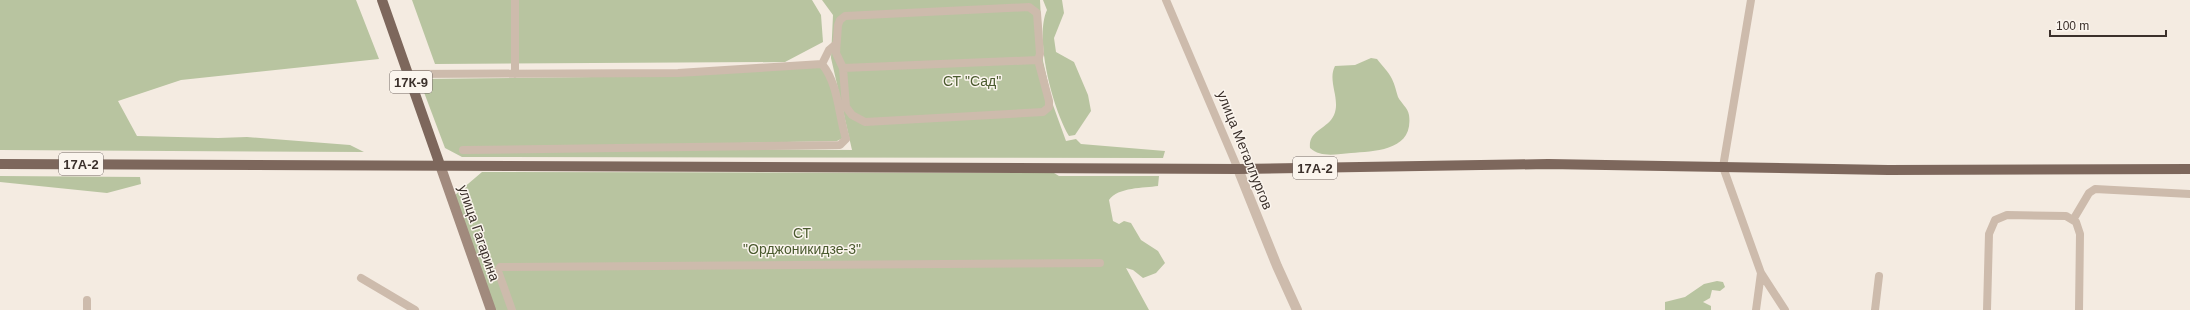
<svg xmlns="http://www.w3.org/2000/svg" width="2190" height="310" font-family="Helvetica,sans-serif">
<rect width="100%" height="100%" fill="#f4ebe1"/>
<!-- green -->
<path fill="#b8c4a0" d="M0 0H356L379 59 181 80 118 101 137 136 218 138 247 137 350 145 364 152 0 150Z
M412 0H812L821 15 823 42 785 62 435 64Z
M822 0H1040L1043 61 1053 105 1066 141 1076 139 1081 144 1165 151 1163 158 462 157 445 148 419 79 678 76 820 67C836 82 836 117 843 138L837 141 542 147 852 150 831 58 833 15Z
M1043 0H1062L1064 13 1054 38 1056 52 1074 62 1088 95 1091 111 1075 135 1069 136C1053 110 1034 38 1047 10Z
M1371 58 1377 59C1382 66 1389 72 1392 79 1395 85 1396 91 1398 97 1401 103 1408 108 1409 115 1414 151 1375 151 1351 153 1337 154 1321 158 1310 148 1308 130 1328 129 1334 115 1341 99 1327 81 1335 66L1355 65Z
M482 172 1054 173 1059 176H1159L1158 186C1144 188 1118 187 1109 200L1113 221 1119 224 1124 221 1131 223 1141 240 1158 251 1165 263 1156 273 1143 278 1133 270 1126 268 1149 310H494L455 195Z
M0 176 140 177 141 184 107 193 0 182Z
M1717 281 1723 282 1725 287 1720 291 1712 290 1710 298 1703 302 1711 306V310H1665V302L1685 297 1704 284Z"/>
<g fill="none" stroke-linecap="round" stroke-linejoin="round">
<!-- minor -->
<path stroke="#cdbbac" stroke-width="8" d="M515 0V74
M1166 0 1238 169
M1751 0 1723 167 1761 273 1785 310
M822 64 829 50 836 44
M843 68 1038 60 1040 54 1037 13 1029 7 845 16 840 20 838 25 836 53 843 68 846 107 852 115 865 122 1043 112 1049 107V101L1038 60
M408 74 678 73 822 64C839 85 838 114 846 139L840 145 463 150
M2073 220 2089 193 2095 189 2190 194
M361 278 415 310
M87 300V310
M512 310 498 271 500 267 1100 263
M1756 310 1761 273
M1875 310 1879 276
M1987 310 1989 234 1995 220 2007 215 2066 216 2076 222 2080 234 2079 310"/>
<!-- tertiary -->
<path stroke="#cdbbac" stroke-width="10" d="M1238 169 1277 266 1297 310"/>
<!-- secondary -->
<path stroke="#a18a7d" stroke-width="10" d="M440 165 491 310"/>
<!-- primary -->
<path stroke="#7d675c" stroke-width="10" d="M382 0 440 165
M0 164 1238 169 1548 164 1888 170 2190 169"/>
</g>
<g text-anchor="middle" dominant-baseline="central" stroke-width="3" stroke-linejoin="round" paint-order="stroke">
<!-- shield labels -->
<g fill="#fbf5ee" stroke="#756b66" stroke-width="1">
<rect x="390" y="71" width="42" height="22" rx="3"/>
<rect x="59" y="153" width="44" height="22" rx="3"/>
<rect x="1293" y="157" width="44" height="22" rx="3"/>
</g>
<g font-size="13" font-weight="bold" fill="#3b302b">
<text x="411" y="82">17К-9</text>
<text x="81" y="164">17А-2</text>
<text x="1315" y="168">17А-2</text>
</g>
<!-- park labels -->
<g font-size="14" fill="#4a5a2e" stroke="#fbf5ee">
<text x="972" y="81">СТ "Сад"</text>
<text x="802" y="233">СТ<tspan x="802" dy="16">"Орджоникидзе-3"</tspan></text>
</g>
<!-- street labels -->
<g font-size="14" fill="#3b302b" stroke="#fbf5ee">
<text transform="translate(1245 150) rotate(68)">улица Металлургов</text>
<text transform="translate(479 233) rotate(71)">улица Гагарина</text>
</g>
</g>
<!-- scale -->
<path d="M2050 30v6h116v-6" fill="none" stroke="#3b302b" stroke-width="2"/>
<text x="2056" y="30" font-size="12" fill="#3b302b" stroke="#fbf5ee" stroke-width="3" paint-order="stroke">100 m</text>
</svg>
